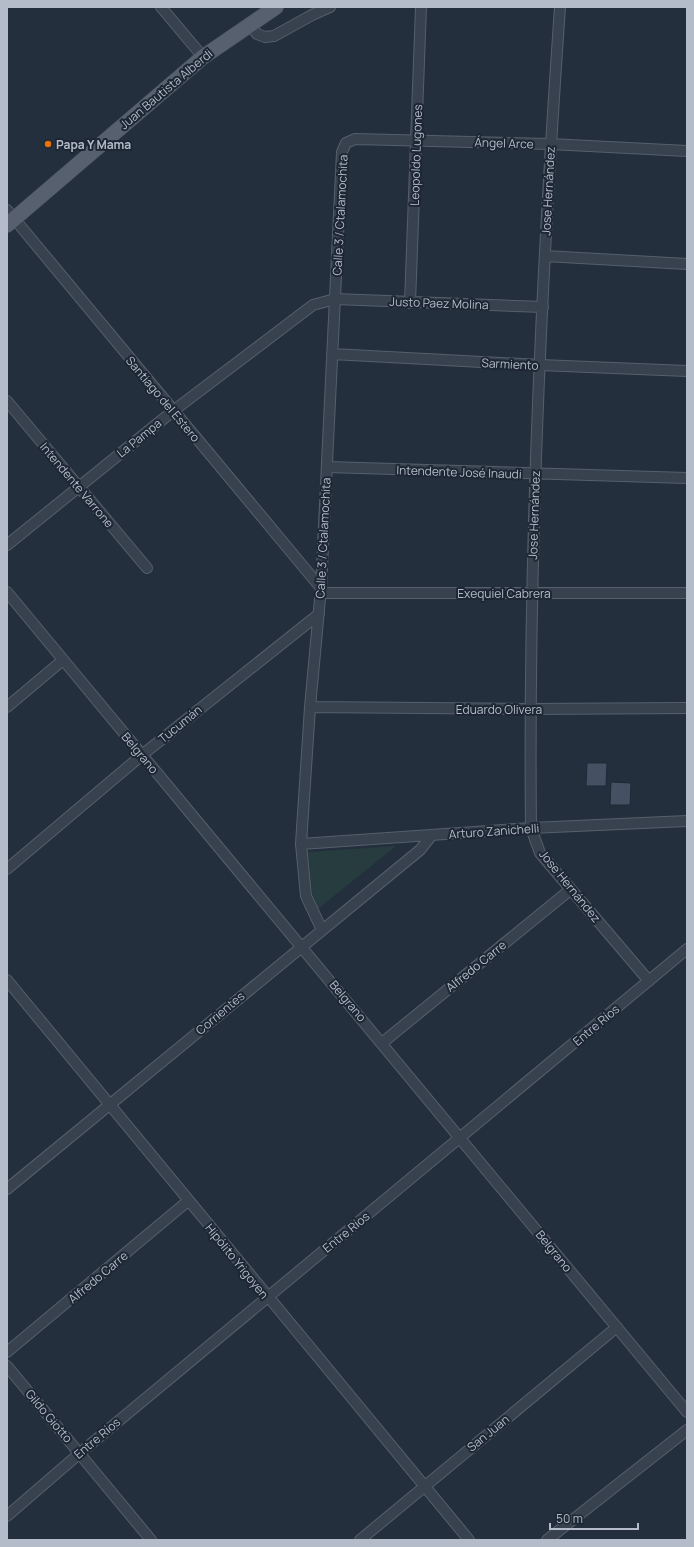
<svg xmlns="http://www.w3.org/2000/svg" width="694" height="1547" font-family="Manrope,sans-serif">
<rect width="100%" height="100%" fill="#242f3e"/>
<!-- green -->
<path fill="#263c3f" d="M396 846 314 912 308 852Z"/>
<!-- building -->
<path fill="#455162" stroke="#1f2835" d="M587 763H607L606 786H586Z
M611 782 631 783 630 805H610Z"/>
<g fill="none" stroke-linecap="round" stroke-linejoin="round">
<!-- street casing -->
<g stroke="#565f6c" stroke-width="12">
<path id="street" d="M161 7 203 57
M560 7C541 280 528 554 531 828L540 853 649 981
M250 24 257 34 265 37 274 36 312 15 330 7
M7 210 321 588
M545 256 687 264
M410 303 421 7
M332 354 540 365 687 371
M7 401 147 568
M327 467 687 478
M7 545 173 411 313 305 335 299 543 307
M7 592 687 1412
M321 593H687
M7 707 63 660
M310 707 530 709 687 708
M301 844 531 828 687 821
M7 869 142 755 319 614
M322 930 306 896 301 844 310 707 321 588 342 152 346 143 355 139 550 144 687 151
M7 980 469 1540
M382 1043 570 890
M7 1189 420 850 432 835
M7 1352 188 1201
M7 1366 151 1540
M7 1516 80 1453 687 949
M360 1540 617 1327
M547 1540 687 1430"/>
</g>
<!-- primary casing -->
<g stroke="#414a57" stroke-width="16">
<path id="primary" d="M7 225 203 57 276 7"/>
</g>
<!-- street -->
<use href="#street" stroke="#38414e" stroke-width="10"/>
<!-- primary -->
<use href="#primary" stroke="#56606e" stroke-width="15"/>
</g>
<!-- markers -->
<circle fill="#e8710a" stroke="#1d2633" stroke-width="1.5" cx="48" cy="144" r="4"/>
<g text-anchor="middle" dominant-baseline="central" stroke-width="4" stroke-linejoin="round" paint-order="stroke">
<!-- street labels -->
<g font-size="12" fill="#b4bcc9" stroke="#1d2633">
<text transform="translate(166 89) rotate(-40)">Juan Bautista Alberdi</text>
<text transform="translate(504 143) rotate(2)">Ángel Arce</text>
<text transform="translate(416 155) rotate(-88)">Leopoldo Lugones</text>
<text transform="translate(548 191) rotate(-87)">Jose Hernández</text>
<text transform="translate(340 215) rotate(-87)">Calle 3 / Ctalamochita</text>
<text transform="translate(439 303) rotate(2)">Justo Paez Molina</text>
<text transform="translate(510 364) rotate(3)">Sarmiento</text>
<text transform="translate(163 399) rotate(50)">Santiago del Estero</text>
<text transform="translate(139 438) rotate(-39)">La Pampa</text>
<text transform="translate(459 472) rotate(2)">Intendente José Inaudi</text>
<text transform="translate(77 485) rotate(50)">Intendente Varrone</text>
<text transform="translate(534 515) rotate(-88)">Jose Hernández</text>
<text transform="translate(323 538) rotate(-87)">Calle 3 / Ctalamochita</text>
<text x="504" y="593">Exequiel Cabrera</text>
<text x="499" y="709">Eduardo Olivera</text>
<text transform="translate(180 724) rotate(-39)">Tucumán</text>
<text transform="translate(140 753) rotate(50)">Belgrano</text>
<text transform="translate(494 831) rotate(-4)">Arturo Zanichelli</text>
<text transform="translate(570 886) rotate(51)">Jose Hernández</text>
<text transform="translate(476 966) rotate(-39)">Alfredo Carre</text>
<text transform="translate(348 1001) rotate(50)">Belgrano</text>
<text transform="translate(220 1013) rotate(-40)">Corrientes</text>
<text transform="translate(596 1025) rotate(-40)">Entre Ríos</text>
<text transform="translate(346 1232) rotate(-39)">Entre Ríos</text>
<text transform="translate(554 1251) rotate(51)">Belgrano</text>
<text transform="translate(237 1261) rotate(51)">Hipólito Yrigoyen</text>
<text transform="translate(98 1277) rotate(-40)">Alfredo Carre</text>
<text transform="translate(49 1416) rotate(50)">Gildo Giotto</text>
<text transform="translate(488 1433) rotate(-39)">San Juan</text>
<text transform="translate(97 1438) rotate(-40)">Entre Ríos</text>
</g>
<!-- poi labels -->
<g font-size="12" font-weight="bold" fill="#b4bcc9" stroke="#1d2633" text-anchor="start">
<text x="56" y="144">Papa Y Mama</text>
</g>
</g>
<!-- border -->
<rect width="694" height="1547" fill="none" stroke="#b4bcc9" stroke-width="16"/>
<!-- scale -->
<path d="M550 1523v6h88v-6" fill="none" stroke="#b4bcc9" stroke-width="2"/>
<text x="556" y="1523" font-size="12" fill="#b4bcc9" stroke="#1d2633" stroke-width="3" paint-order="stroke">50 m</text>
</svg>
